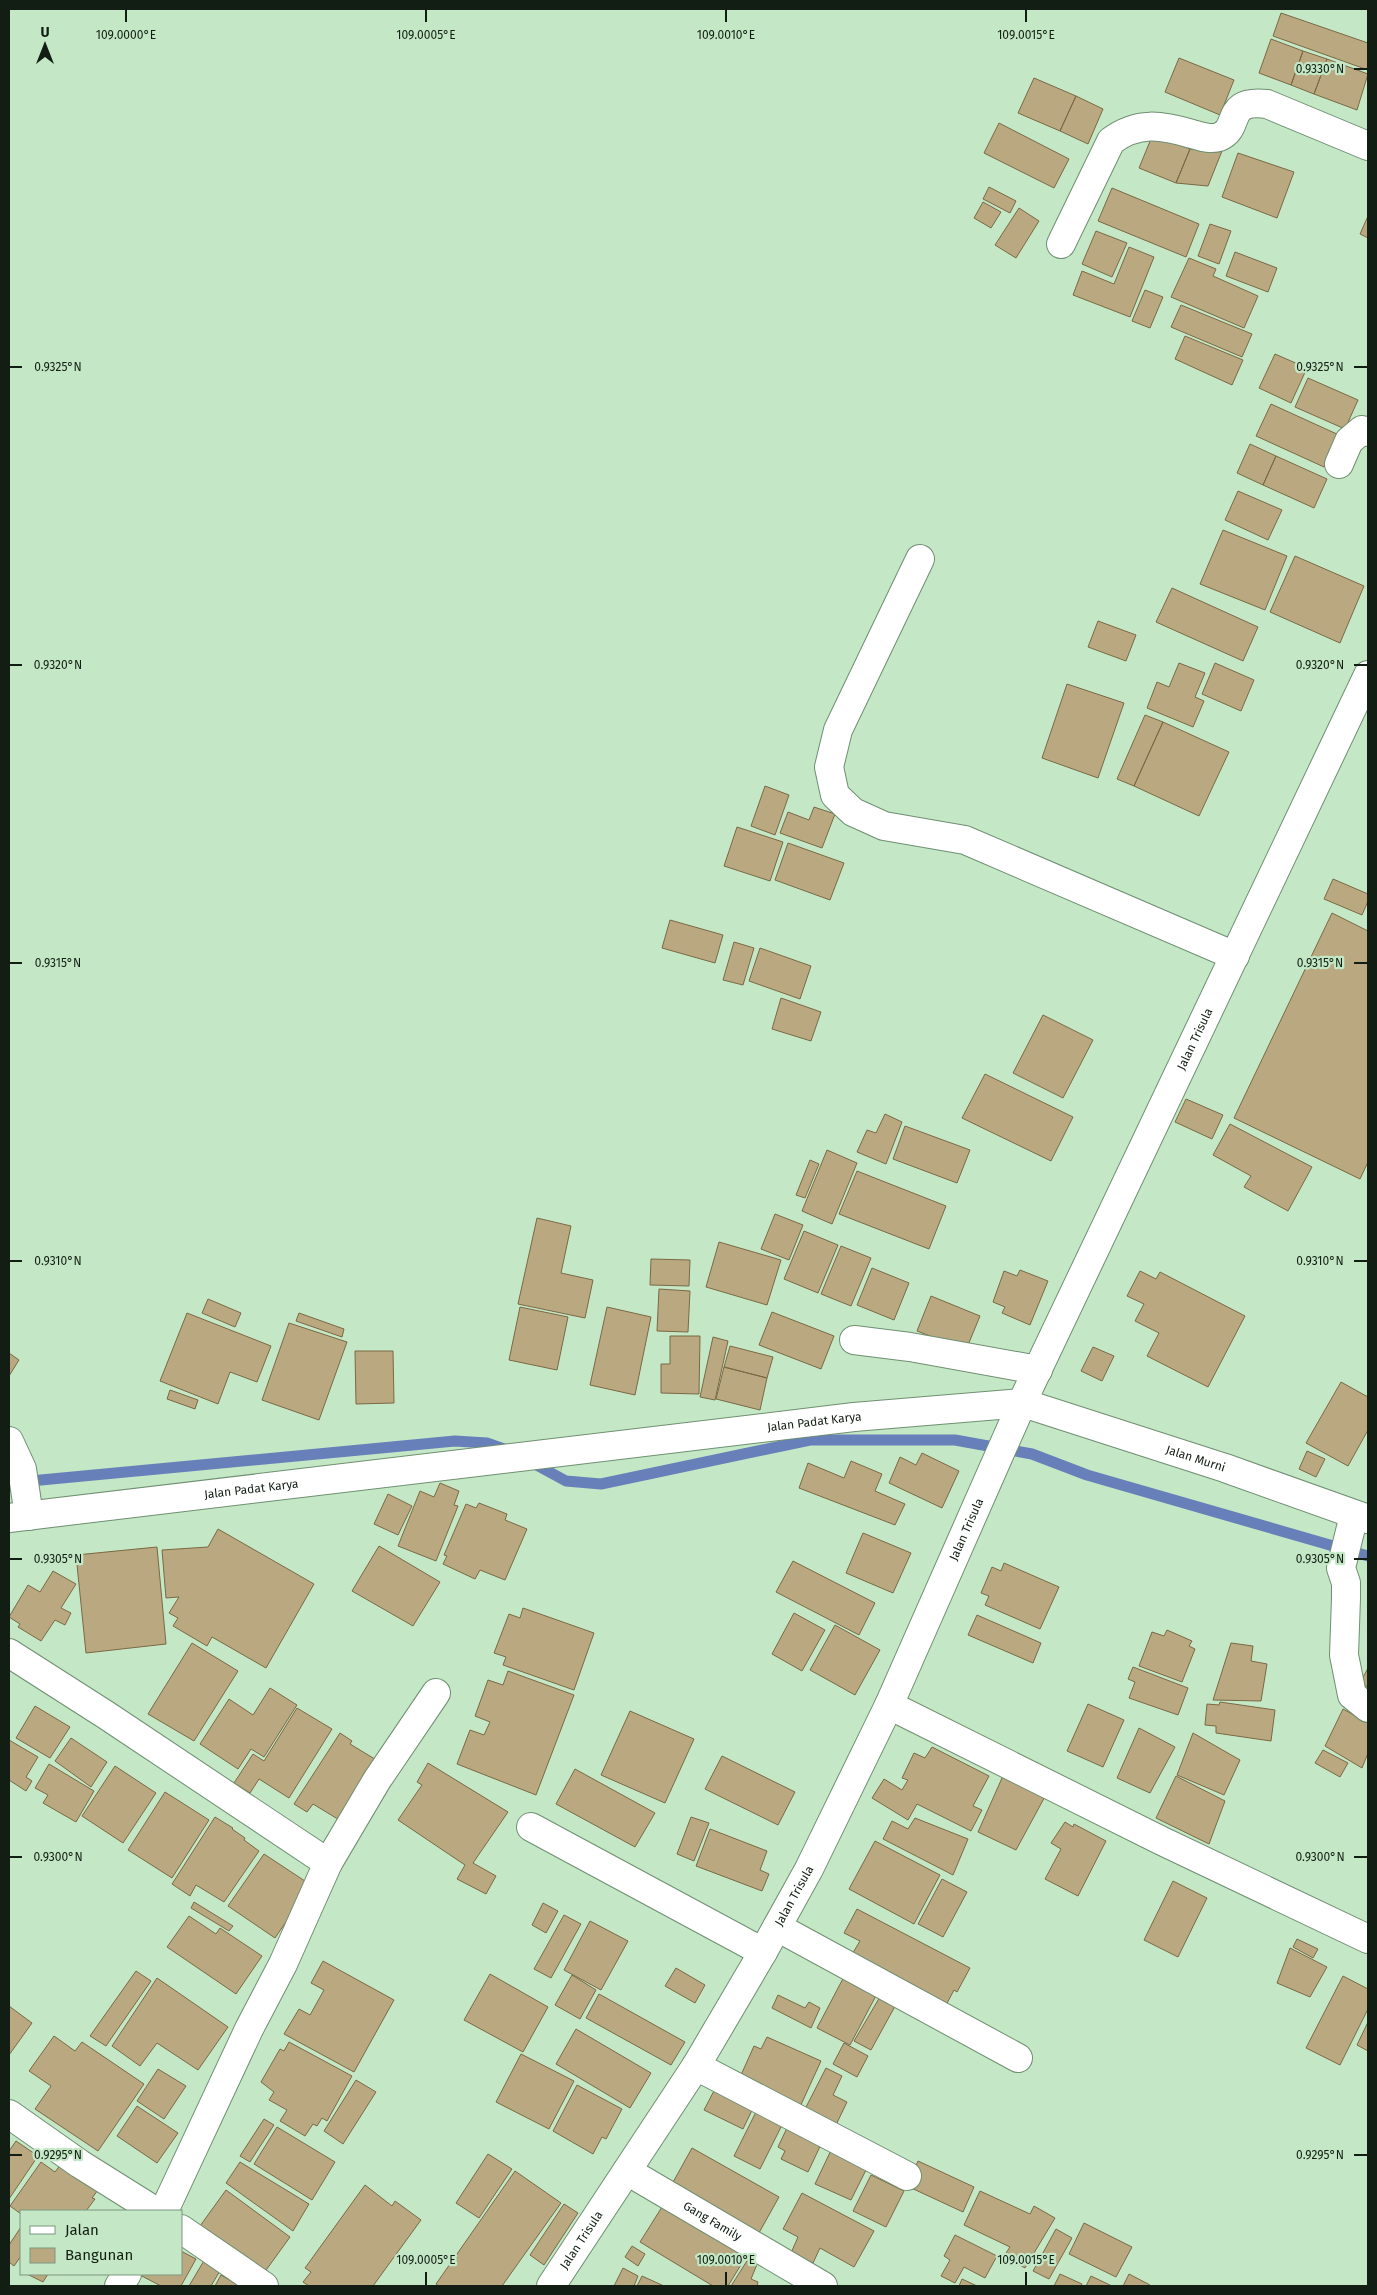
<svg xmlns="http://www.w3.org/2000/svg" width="1377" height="2295" font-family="'Fira Sans',sans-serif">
<rect width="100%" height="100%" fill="#c4e7c6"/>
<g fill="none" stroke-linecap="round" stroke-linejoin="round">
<!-- stream -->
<path stroke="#6880b9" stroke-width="11" d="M531 1462 566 1481 601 1484 810 1440H955L1032 1454 1087 1475 1368 1556
M9 1483 455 1441 487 1443 510 1451"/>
</g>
<!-- building -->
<path fill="#baa881" stroke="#7a6944" d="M1281 13 1368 43V70L1273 36Z
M1271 39 1303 51 1291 85 1259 73Z
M1303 51 1327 59 1314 94 1291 85Z
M1179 58 1234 80 1220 115 1165 92Z
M1327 59 1368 74 1357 110 1314 94Z
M1034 78 1076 96 1060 131 1018 113Z
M1076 96 1103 109 1088 144 1060 131Z
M999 123 1069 159 1054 188 984 153Z
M1153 134 1190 149 1176 183 1139 168Z
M1190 149 1222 151 1208 186 1176 183Z
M1238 153 1294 172 1277 218 1222 197Z
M989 187 1016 201 1010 213 983 199Z
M1112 188 1199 224 1186 257 1098 221Z
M983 202 1001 212 991 228 974 218Z
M1019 208 1039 221 1016 258 995 245Z
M1368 216V238L1360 234Z
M1210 224 1231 231 1219 264 1198 256Z
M1096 231 1127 243 1112 277 1082 264Z
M1129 247 1154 257 1130 317 1073 295 1082 271 1114 284Z
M1235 252 1277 268 1268 292 1226 276Z
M1189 258 1216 269 1213 276 1258 296 1244 328 1171 297Z
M1145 290 1163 297 1150 328 1132 321Z
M1181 305 1252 334 1242 357 1171 327Z
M1185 336 1243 360 1232 385 1175 359Z
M1275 354 1307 368 1291 403 1259 388Z
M1308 378 1358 400 1345 429 1295 407Z
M1271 404 1339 435 1324 467 1256 436Z
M1250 444 1276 456 1263 485 1237 473Z
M1276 456 1327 479 1314 508 1263 485Z
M1238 491 1282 510 1268 540 1225 520Z
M1223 530 1287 556 1265 610 1200 584Z
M1295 556 1364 586 1340 643 1270 612Z
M1172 588 1258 627 1243 661 1156 622Z
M1098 621 1136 635 1126 661 1088 647Z
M1179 663 1205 673 1195 697 1204 701 1193 727 1147 708 1157 682 1169 687Z
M1215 663 1254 680 1241 711 1202 694Z
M1067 684 1124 703 1098 778 1042 758Z
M1145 715 1163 722 1134 786 1117 779Z
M1163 722 1229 752 1199 816 1134 786Z
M765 786 789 795 775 835 751 826Z
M814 807 835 814 822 848 780 833 788 812 809 820Z
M737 827 783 842 770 881 724 866Z
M788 843 844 863 830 900 775 880Z
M1333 879 1368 894V901L1362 915 1324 899Z
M1332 913 1368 931V1162L1360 1179 1234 1118Z
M670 920 723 935 715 963 662 948Z
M734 942 754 948 743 985 723 980Z
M760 948 811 966 800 999 749 981Z
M781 998 821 1012 811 1041 772 1029Z
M1043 1015 1093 1040 1063 1098 1013 1073Z
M985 1074 1073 1117 1051 1161 962 1118Z
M1186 1099 1223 1115 1212 1139 1175 1122Z
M885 1114 902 1122 886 1164 857 1152 867 1130 876 1133Z
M1230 1124 1312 1167 1288 1211 1244 1187 1251 1176 1213 1155Z
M905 1126 970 1150 957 1183 893 1159Z
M827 1150 857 1163 832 1224 802 1211Z
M810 1160 819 1164 805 1198 796 1195Z
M857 1171 946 1206 929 1249 839 1214Z
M775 1214 803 1225 789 1260 761 1249Z
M537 1218 571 1226 561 1273 593 1280 585 1318 518 1304Z
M804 1231 838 1245 818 1293 784 1279Z
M719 1242 781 1260 767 1305 706 1287Z
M841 1246 871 1258 851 1306 821 1294Z
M651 1259 690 1260 689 1286 650 1285Z
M872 1268 909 1283 894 1320 857 1305Z
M1020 1270 1048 1281 1030 1325 1002 1313 1005 1307 993 1302 1004 1271 1017 1276Z
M1140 1271 1156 1279 1160 1272 1245 1316 1208 1387 1147 1356 1159 1333 1135 1321 1144 1304 1127 1296Z
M659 1289 690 1291 688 1332 657 1331Z
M931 1296 980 1316 966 1350 917 1331Z
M208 1299 241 1313 235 1327 202 1313Z
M520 1307 568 1317 557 1370 509 1360Z
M607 1307 651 1317 635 1395 590 1385Z
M772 1312 834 1336 821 1369 759 1345Z
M187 1313 271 1346 257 1382 230 1372 218 1404 160 1381Z
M299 1313 344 1329 342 1337 296 1321Z
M289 1323 347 1342 319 1420 262 1400Z
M670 1336H700L699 1394 661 1393V1364H670Z
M713 1337 728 1341 715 1400 700 1397Z
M730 1346 773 1357 767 1378 724 1367Z
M1093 1347 1114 1356 1102 1381 1081 1371Z
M355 1351H393L394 1403 356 1404Z
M9 1353 19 1360 9 1376Z
M724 1367 767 1378 760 1410 716 1399Z
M1341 1382 1368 1397V1430L1348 1466 1306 1443Z
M170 1390 198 1400 195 1409 167 1399Z
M1307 1451 1325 1459 1316 1477 1299 1469Z
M922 1453 959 1471 942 1508 889 1483 900 1457 916 1465Z
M851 1461 882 1474 875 1491 905 1504 895 1525 799 1488 808 1463 844 1478Z
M440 1483 459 1491 454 1505 458 1506 436 1561 398 1546 420 1491 434 1497Z
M388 1494 412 1506 398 1535 374 1524Z
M479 1503 507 1514 505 1520 527 1529 505 1580 480 1570 475 1579 443 1564 447 1556 444 1555 466 1504 476 1508Z
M218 1529 314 1584 266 1668 212 1637 207 1646 173 1626 178 1618 169 1613 179 1597 166 1598 162 1550 208 1547Z
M863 1533 911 1553 893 1593 846 1573Z
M379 1546 440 1582 413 1626 352 1591Z
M157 1547 166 1644 86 1653 76 1555Z
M793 1561 875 1603 859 1635 776 1592Z
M1004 1563 1059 1587 1040 1629 985 1605 989 1596 981 1593 992 1567 1001 1571Z
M53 1571 76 1584 61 1608 71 1613 65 1625 55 1620 41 1641 18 1627 20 1624 9 1617 28 1585 40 1592Z
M523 1608 594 1633 574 1690 503 1665 506 1657 494 1653 509 1614 520 1618Z
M794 1613 825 1630 802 1671 772 1654Z
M977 1615 1041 1643 1033 1663 968 1635Z
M835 1625 880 1650 855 1695 810 1670Z
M1167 1630 1192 1641 1189 1646 1195 1649 1182 1682 1139 1666 1152 1632 1164 1636Z
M192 1643 238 1671 194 1741 148 1714Z
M1231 1643 1253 1646 1251 1661 1267 1664 1261 1701 1213 1700Z
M1133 1667 1188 1688 1178 1715 1129 1698 1135 1682 1128 1679Z
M1368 1668V1687L1360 1683Z
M508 1671 574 1695 536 1795 457 1764 470 1730 484 1735 490 1722 475 1716 488 1680 503 1685Z
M270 1688 297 1705 264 1757 251 1749 238 1769 200 1744 229 1699 253 1715Z
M1220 1702 1275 1710 1271 1741 1216 1733V1726L1205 1725 1207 1704 1219 1705Z
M1088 1704 1124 1720 1103 1767 1067 1751Z
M35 1706 70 1727 50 1758 16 1738Z
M297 1708 332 1729 289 1798 259 1779 250 1793 234 1783 253 1754 264 1761Z
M1343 1709 1368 1723V1753L1362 1768 1325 1746Z
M630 1711 694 1739 665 1803 601 1775Z
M1139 1728 1175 1747 1150 1793 1117 1778Z
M340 1733 352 1741 350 1744 383 1764 346 1824 313 1804 307 1812 294 1804Z
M1193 1733 1240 1760 1224 1795 1177 1775Z
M71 1738 107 1762 91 1787 55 1761Z
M9 1740 38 1757 26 1777 32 1781 26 1791 9 1780Z
M932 1747 989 1776 973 1806 982 1810 971 1831 917 1804 908 1820 872 1798 884 1779 902 1790 908 1780 902 1778 914 1753 925 1758Z
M1323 1750 1348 1763 1340 1777 1315 1763Z
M722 1756 795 1792 778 1825 705 1789Z
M428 1763 508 1812 473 1863 496 1876 486 1894 457 1879 465 1865 398 1820 422 1785 417 1782Z
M49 1764 94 1791 76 1822 43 1803 48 1795 35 1788Z
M115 1766 156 1793 123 1843 82 1816Z
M575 1769 655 1813 635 1847 556 1804Z
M1006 1769 1048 1791 1016 1850 978 1832Z
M1176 1776 1225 1801 1209 1844 1156 1818Z
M165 1792 209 1820 172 1878 128 1850Z
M215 1817 233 1828 232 1829 245 1838 244 1840 259 1851 224 1902 196 1885 190 1896 172 1884Z
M691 1817 709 1823 694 1861 677 1854Z
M915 1818 968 1839 953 1875 883 1839 892 1821 908 1829Z
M1065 1822 1073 1827 1074 1824 1106 1841 1078 1896 1045 1879 1061 1849 1051 1843Z
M710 1829 767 1851 760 1870 769 1874 762 1891 696 1866Z
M875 1841 940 1875 914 1924 849 1889Z
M264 1854 311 1885 275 1938 228 1906Z
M942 1879 967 1892 943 1937 918 1924Z
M1173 1881 1207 1898 1178 1957 1144 1940Z
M194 1902 233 1926 229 1931 191 1908Z
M543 1903 558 1911 546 1933 532 1925Z
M857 1909 970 1968 957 1992 954 1990 944 2009 851 1956 860 1941 844 1933Z
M564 1915 581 1924 551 1978 534 1969Z
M189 1916 216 1934 220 1928 262 1956 236 1994 167 1947Z
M590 1921 628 1941 601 1990 564 1970Z
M1297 1939 1318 1949 1313 1958 1293 1947Z
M1290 1948 1327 1967 1310 1997 1277 1983Z
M323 1961 394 2000 354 2072 284 2034 299 2009 310 2015 324 1990 311 1983Z
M676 1968 705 1985 695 2003 665 1986Z
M136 1971 151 1981 106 2046 90 2036Z
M847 1971 880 1988 850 2045 817 2028Z
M490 1974 548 2007 523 2052 464 2020Z
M572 1975 596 1990 580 2019 555 2005Z
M1343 1976 1368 1989V2009L1340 2065 1306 2048Z
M157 1978 228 2027 198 2070 157 2043 140 2066 112 2046Z
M884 1990 899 1999 871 2050 854 2041Z
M599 1994 685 2042 671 2065 586 2018Z
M778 1995 805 2008 809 2002 820 2008 811 2028 772 2008Z
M9 2006 32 2023 9 2055Z
M1368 2022V2051L1357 2045Z
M576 2029 651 2073 630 2108 556 2064Z
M54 2036 75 2051 82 2042 144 2084 98 2151 35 2109 51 2086 29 2071Z
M767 2037 821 2061 799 2109 741 2075 754 2046 761 2049Z
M289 2042 352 2076 327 2121 322 2118 317 2126 313 2124 305 2136 280 2121 287 2110 269 2100 274 2092 261 2082 280 2049 284 2051Z
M844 2043 868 2056 857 2077 833 2064Z
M521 2054 574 2081 549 2129 496 2102Z
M826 2068 842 2076 833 2095 847 2102 835 2127 803 2113Z
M158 2069 186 2086 164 2119 137 2101Z
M356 2080 376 2092 343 2144 324 2131Z
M718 2083 756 2102 743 2129 704 2110Z
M577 2085 622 2109 606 2139 602 2137 593 2154 553 2131Z
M137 2106 178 2133 157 2163 117 2136Z
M758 2108 784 2121 760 2169 734 2156Z
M264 2119 274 2125 250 2162 240 2156Z
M277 2127 335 2162 312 2200 254 2164Z
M787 2128 824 2138 808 2172 781 2159 785 2151 778 2147Z
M16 2141 38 2156 9 2199V2151Z
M834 2144 869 2164 851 2200 815 2184Z
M692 2148 779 2197 755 2240 667 2193Z
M488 2154 512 2169 479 2218 456 2203Z
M918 2161 974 2187 963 2212 907 2186Z
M41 2162 55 2172 61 2164 98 2190 92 2198 95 2199 86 2211H21V2214L10 2206Z
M240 2162 309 2204 293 2231 226 2183Z
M515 2171 561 2203 502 2286H439L436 2284Z
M871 2175 904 2191 886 2227 853 2211Z
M365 2185 392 2206 395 2201 421 2220 373 2286H309L303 2282 311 2272 305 2268Z
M226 2190 290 2237 264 2273 200 2226Z
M980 2191 1030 2214 1034 2206 1055 2218 1025 2268 1004 2256 1010 2247 964 2225Z
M802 2193 874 2231 854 2267 820 2248 813 2263 791 2253 798 2237 783 2229Z
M667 2199 750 2250 728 2286H713L640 2242Z
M564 2204 578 2213 544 2265 530 2255Z
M1084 2223 1132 2247 1116 2277 1069 2254Z
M21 2227V2256L14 2266 9 2262V2245Z
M1056 2229 1072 2238 1049 2279 1033 2271Z
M955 2235 997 2256 985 2278 964 2267 955 2283 941 2276 950 2260 944 2256Z
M632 2246 645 2254 638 2266 625 2257Z
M181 2251 196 2259 181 2286H161L138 2274H181Z
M752 2253 760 2257 751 2279 758 2282 757 2286H731Z
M205 2259 221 2269 211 2286H189Z
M623 2268 638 2276 634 2286H614Z
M27 2274H48L43 2282Z
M1060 2274 1082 2284 1081 2286H1054Z
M1129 2274 1150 2285V2286H1123Z
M221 2275 240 2286H215Z
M642 2276 664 2286H637Z
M1091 2276 1112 2286H1086Z
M962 2279 977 2286H959Z"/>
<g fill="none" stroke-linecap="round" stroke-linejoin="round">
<!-- minor casing -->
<g stroke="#6f8f71" stroke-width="30">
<g id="minor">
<path d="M1061 244 1111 141C1138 121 1161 125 1192 134 1200 136 1210 140 1219 137 1242 128 1223 99 1267 104L1368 146"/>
<path d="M1339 464 1349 441 1362 430 1368 432"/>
<path d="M920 559 838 730 829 767 835 795 853 812 884 826 965 840 1235 956"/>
<path d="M854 1340 910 1347 1038 1370"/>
<path d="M9 1441 22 1469 29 1516"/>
<path d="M1354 1515 1341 1568 1346 1583V1598L1344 1655 1352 1695 1368 1708"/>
<path id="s1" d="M9 1518 854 1417 1023 1403 1225 1468 1368 1519"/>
<path d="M9 1653 106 1715 328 1863 283 1964 249 2029 164 2211"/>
<path d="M889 1705 1162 1841 1368 1939"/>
<path d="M531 1827 763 1952"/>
<path d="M328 1863 377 1780 436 1693"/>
<path d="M777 1927 1018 2058"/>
<path d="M696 2066 907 2176"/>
<path d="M9 2114 80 2164 155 2211"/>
<path id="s2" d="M627 2171 823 2286"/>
<path d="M181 2229 264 2286"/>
<path d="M119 2286 127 2274"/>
<path id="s3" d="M551 2286 696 2066 763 1952 809 1869 889 1705 1027 1392 1368 675"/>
</g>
</g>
<!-- minor -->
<use href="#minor" stroke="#fff" stroke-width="28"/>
</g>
<!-- ticks -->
<path fill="none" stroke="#121e13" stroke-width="2" d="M126 10V22M426 10V22M726 10V22M1026 10V22M1354 69H1367M10 367H22M1354 367H1367M10 665H22M1354 665H1367M10 963H22M1354 963H1367M10 1261H22M1354 1261H1367M10 1559H22M1354 1559H1367M10 1857H22M1354 1857H1367M10 2155H22M1354 2155H1367M426 2272V2285M726 2272V2285M1026 2272V2285"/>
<g text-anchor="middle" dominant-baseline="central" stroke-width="4.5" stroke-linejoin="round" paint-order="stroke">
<!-- street labels -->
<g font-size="12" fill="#121e13" stroke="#c4e7c6">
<text stroke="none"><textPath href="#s3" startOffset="1406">Jalan Trisula</textPath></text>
<text stroke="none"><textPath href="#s1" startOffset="811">Jalan Padat Karya</textPath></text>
<text stroke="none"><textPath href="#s1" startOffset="1202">Jalan Murni</textPath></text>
<text stroke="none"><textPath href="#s1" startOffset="244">Jalan Padat Karya</textPath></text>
<text stroke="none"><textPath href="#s3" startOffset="865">Jalan Trisula</textPath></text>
<text stroke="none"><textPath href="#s3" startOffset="460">Jalan Trisula</textPath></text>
<text stroke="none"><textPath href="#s2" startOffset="99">Gang Family</textPath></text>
<text stroke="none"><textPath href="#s3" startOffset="55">Jalan Trisula</textPath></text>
</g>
</g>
<g font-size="12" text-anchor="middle" fill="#121e13" stroke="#c4e7c6" stroke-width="4.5" stroke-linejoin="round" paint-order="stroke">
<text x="126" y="39">109.0000°E</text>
<text x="426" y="39">109.0005°E</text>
<text x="726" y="39">109.0010°E</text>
<text x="1026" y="39">109.0015°E</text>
<text x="1320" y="73">0.9330°N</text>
<text x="58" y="371">0.9325°N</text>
<text x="1320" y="371">0.9325°N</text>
<text x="58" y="669">0.9320°N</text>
<text x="1320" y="669">0.9320°N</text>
<text x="58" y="967">0.9315°N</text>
<text x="1320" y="967">0.9315°N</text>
<text x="58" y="1265">0.9310°N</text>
<text x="1320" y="1265">0.9310°N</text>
<text x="58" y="1563">0.9305°N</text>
<text x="1320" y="1563">0.9305°N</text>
<text x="58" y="1861">0.9300°N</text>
<text x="1320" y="1861">0.9300°N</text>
<text x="58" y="2159">0.9295°N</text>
<text x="1320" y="2159">0.9295°N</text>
<text x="426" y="2264">109.0005°E</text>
<text x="726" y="2264">109.0010°E</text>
<text x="1026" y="2264">109.0015°E</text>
</g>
<!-- border -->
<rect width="1377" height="2295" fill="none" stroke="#121e13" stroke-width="20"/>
<!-- legend -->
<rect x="20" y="2210" width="162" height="65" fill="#c4e7c6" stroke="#7d977e"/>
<rect x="30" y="2226" width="25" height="8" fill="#ffffff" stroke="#7d977e"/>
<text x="65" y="2235" font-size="15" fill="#121e13">Jalan</text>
<rect x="30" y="2248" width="25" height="15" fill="#baa881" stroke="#7d977e"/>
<text x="65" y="2260" font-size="15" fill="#121e13">Bangunan</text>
<!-- north arrow -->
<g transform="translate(45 45)" stroke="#c4e7c6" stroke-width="4" paint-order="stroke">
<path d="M0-4L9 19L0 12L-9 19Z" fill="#121e13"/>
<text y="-8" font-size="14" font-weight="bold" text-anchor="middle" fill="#121e13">U</text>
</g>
</svg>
